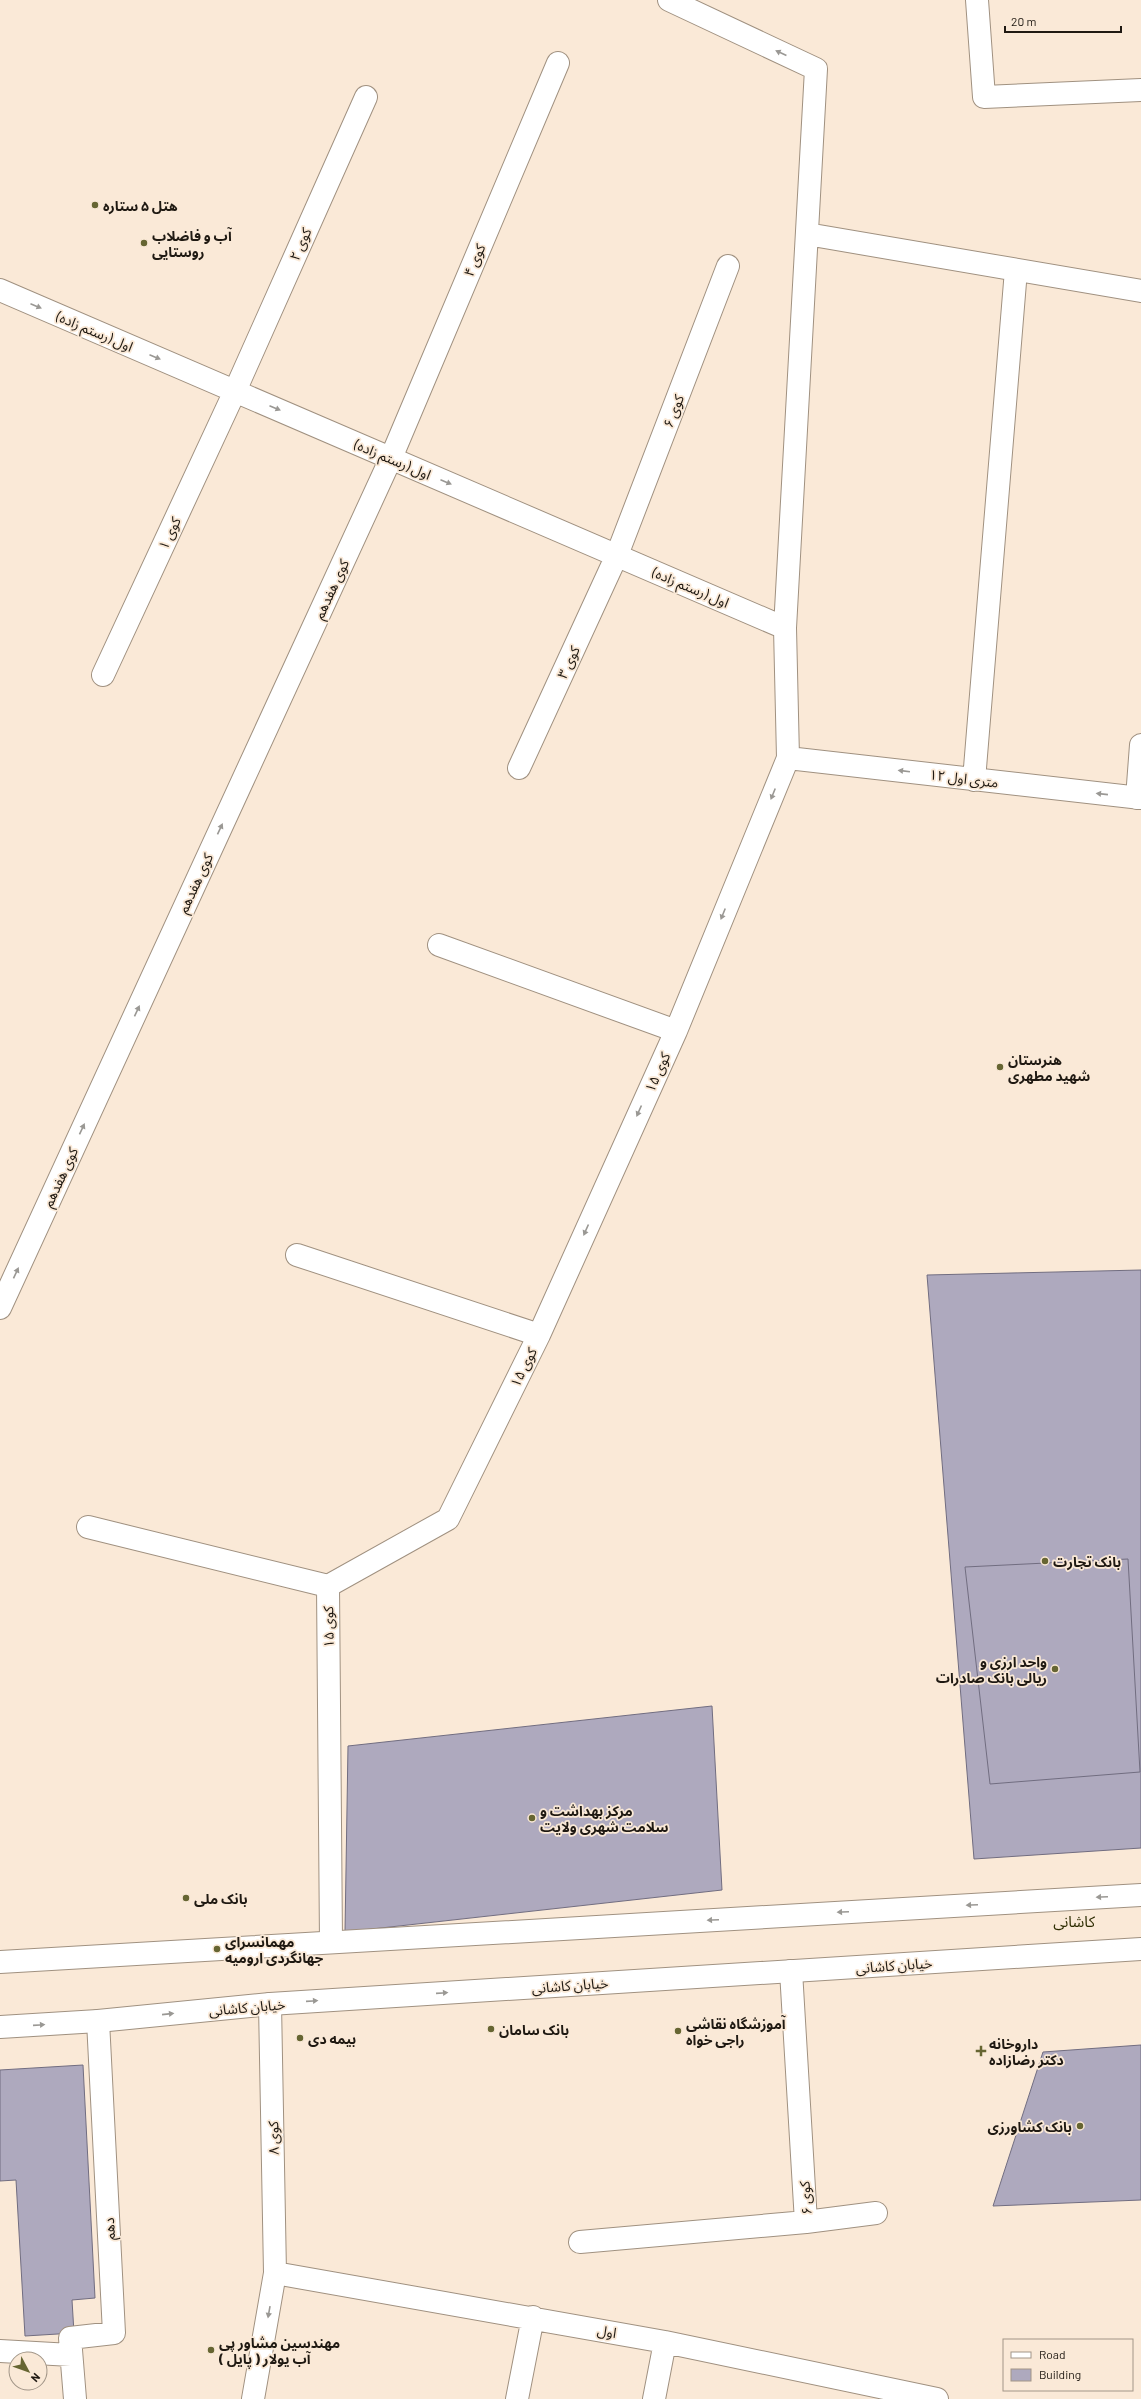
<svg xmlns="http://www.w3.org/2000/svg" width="1141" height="2399" font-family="Barlow,'Noto Sans Arabic',sans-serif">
<rect width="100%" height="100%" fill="#fae9d7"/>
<!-- building -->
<path fill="#aea9be" stroke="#716d80" d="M1141 1270V1848L974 1859 927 1275Z
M1128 1559 1140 1772 990 1784 965 1567Z
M712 1706 722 1890 345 1932 348 1746Z
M1141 2045V2200L993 2206 1043 2052Z
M83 2065 95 2298 72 2300 74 2333 25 2336 16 2180 0 2181V2070Z"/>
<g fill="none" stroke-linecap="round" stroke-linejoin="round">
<!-- street casing -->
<g stroke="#a09180" stroke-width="24">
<path id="street" d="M977 0 984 97 1141 90
M807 234 1141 291
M0 290 785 628
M103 675 235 391 366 97
M788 758 1141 798
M519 768 617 555 728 266
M974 780 1016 270
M1137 798 1141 745
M439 945 676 1031
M297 1255 539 1335
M0 1308 391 458 558 63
M88 1527 328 1586
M331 1942 328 1586 448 1519 539 1335 676 1031 788 758 785 628 816 69 669 0
M806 2222 876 2213
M580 2242 806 2222 791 1971
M275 2273 665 2342 937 2399
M0 2351 71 2355
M75 2399 70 2338 114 2333 98 2021
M253 2399 275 2273 270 2004
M517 2399 533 2317
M654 2399 665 2342"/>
</g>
<!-- primary casing -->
<g stroke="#a09180" stroke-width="24">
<path id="primary" d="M0 1962 1141 1895
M0 2027 98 2021 270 2004 1141 1949"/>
</g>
<!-- street -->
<use href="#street" stroke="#fff" stroke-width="22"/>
<!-- primary -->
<use href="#primary" stroke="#fff" stroke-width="22"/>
</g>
<!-- one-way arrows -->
<defs><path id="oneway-solid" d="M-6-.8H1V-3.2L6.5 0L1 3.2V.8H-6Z"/></defs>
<g fill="#9a9894">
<use href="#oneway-solid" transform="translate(781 53) rotate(-155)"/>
<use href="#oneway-solid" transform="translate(36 306) rotate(23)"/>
<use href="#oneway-solid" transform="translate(155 357) rotate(23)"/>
<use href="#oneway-solid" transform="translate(275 408) rotate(23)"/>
<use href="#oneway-solid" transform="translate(446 482) rotate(23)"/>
<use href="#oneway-solid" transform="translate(904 771) rotate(-173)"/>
<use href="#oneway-solid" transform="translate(773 794) rotate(112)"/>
<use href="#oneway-solid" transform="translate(1102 794) rotate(-174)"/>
<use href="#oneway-solid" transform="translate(220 829) rotate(-65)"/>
<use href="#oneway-solid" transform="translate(723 914) rotate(112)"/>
<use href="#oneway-solid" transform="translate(137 1011) rotate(-65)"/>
<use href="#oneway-solid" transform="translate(639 1111) rotate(114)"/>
<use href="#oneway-solid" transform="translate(82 1129) rotate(-65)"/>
<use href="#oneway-solid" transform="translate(586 1230) rotate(114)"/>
<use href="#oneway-solid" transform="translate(16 1273) rotate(-65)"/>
<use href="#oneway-solid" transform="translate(1102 1897) rotate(177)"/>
<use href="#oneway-solid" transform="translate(972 1905) rotate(177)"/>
<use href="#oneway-solid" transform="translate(843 1912) rotate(177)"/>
<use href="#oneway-solid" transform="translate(713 1920) rotate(177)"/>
<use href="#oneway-solid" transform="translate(442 1993) rotate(-4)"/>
<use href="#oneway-solid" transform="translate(312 2001) rotate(-4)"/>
<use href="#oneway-solid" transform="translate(168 2014) rotate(-6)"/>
<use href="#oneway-solid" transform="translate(39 2025) rotate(-4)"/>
<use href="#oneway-solid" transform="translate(269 2312) rotate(100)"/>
</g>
<!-- markers -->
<g fill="#666532" stroke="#fae9d7" stroke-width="1.5">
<circle cx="95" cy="205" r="4"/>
<circle cx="144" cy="243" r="4"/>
<circle cx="1000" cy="1067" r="4"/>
<circle cx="1045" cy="1561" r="4"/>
<circle cx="1055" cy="1669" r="4"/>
<circle cx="532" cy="1818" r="4"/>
<circle cx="186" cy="1898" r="4"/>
<circle cx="217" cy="1949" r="4"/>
<circle cx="491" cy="2029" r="4"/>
<circle cx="678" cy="2031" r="4"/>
<circle cx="300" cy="2038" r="4"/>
<path d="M979 2045h4v4h4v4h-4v4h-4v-4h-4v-4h4z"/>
<circle cx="1080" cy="2126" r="4"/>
<circle cx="211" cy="2350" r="4"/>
</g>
<g text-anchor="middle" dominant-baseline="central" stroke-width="3.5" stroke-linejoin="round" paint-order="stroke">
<!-- poi labels -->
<g font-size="14" font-weight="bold" fill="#1f1912" stroke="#fae9d7" text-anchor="start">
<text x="103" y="205">هتل ۵ ستاره</text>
<text x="152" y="235">آب و فاضلاب<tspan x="152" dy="16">روستایی</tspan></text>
<text x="1008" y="1059">هنرستان<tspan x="1008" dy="16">شهید مطهری</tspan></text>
<text x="1053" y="1561">بانک تجارت</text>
<text x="1047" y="1661" text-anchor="end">واحد ارزی و<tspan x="1047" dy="16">ریالی بانک صادرات</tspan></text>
<text x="540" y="1810">مرکز بهداشت و<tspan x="540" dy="16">سلامت شهری ولایت</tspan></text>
<text x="194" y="1898">بانک ملی</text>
<text x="225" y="1941">مهمانسرای<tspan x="225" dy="16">جهانگردى ارومیه</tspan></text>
<text x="686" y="2023">آموزشگاه نقاشی<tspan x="686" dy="16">راجی خواه</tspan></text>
<text x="499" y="2029">بانک سامان</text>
<text x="308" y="2038">بیمه دی</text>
<text x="989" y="2043">داروخانه<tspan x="989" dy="16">دکتر رضازاده</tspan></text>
<text x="1072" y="2126" text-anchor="end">بانک کشاورزی</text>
<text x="219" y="2342">مهندسین مشاور پی<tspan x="219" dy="16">آب یولار ( پایل )</tspan></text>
</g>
<!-- street labels -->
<g font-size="14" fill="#1f1912" stroke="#fae9d7">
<text transform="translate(300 244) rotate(-66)">کوی ۲</text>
<text transform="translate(474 260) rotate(-67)">کوی ۴</text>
<text transform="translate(95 331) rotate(23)">اول (رستم زاده)</text>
<text transform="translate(673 411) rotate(-69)">کوی ۶</text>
<text transform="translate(393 459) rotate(23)">اول (رستم زاده)</text>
<text transform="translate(169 533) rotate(-65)">کوی ۱</text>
<text transform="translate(691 587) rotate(23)">اول (رستم زاده)</text>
<text transform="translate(331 589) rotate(-65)">کوی هفدهم</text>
<text transform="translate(568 662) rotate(-65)">کوی ۳</text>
<text transform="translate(964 778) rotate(7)">۱۲ متری اول</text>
<text transform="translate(195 883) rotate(-65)">کوی هفدهم</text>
<text transform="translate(657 1072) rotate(-66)">کوی ۱۵</text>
<text transform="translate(60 1177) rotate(-65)">کوی هفدهم</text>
<text transform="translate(523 1367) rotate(-63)">کوی ۱۵</text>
<text transform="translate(328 1627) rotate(-91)">کوی ۱۵</text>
<text transform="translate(894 1965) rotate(-4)">خیابان کاشانی</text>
<text transform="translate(570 1985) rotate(-4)">خیابان کاشانی</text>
<text transform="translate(247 2007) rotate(-5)">خیابان کاشانی</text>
<text transform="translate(273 2138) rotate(-91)">کوی ۸</text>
<text transform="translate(805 2198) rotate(-94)">کوی ۶</text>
<text transform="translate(109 2229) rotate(-93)">دهم</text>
<text transform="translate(607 2331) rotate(10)">اول</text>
</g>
<!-- neighbourhood labels -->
<g font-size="15" fill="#2e2d02" stroke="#fae9d7">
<text x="1074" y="1921">کاشانی</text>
</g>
</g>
<!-- legend -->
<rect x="1003" y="2339" width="130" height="52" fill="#fae9d7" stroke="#a29688"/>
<rect x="1011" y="2352" width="20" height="6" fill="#ffffff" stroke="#a29688"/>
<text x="1039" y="2359" font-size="12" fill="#1f1912">Road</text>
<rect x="1011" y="2369" width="20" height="12" fill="#aea9be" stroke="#a29688"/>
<text x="1039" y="2379" font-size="12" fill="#1f1912">Building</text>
<!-- north arrow -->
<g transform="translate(28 2371) rotate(131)"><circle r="19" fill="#fae9d7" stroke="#a29688"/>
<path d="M0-3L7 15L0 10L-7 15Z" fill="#666532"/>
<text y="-6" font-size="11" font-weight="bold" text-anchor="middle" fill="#1f1912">N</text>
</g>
<!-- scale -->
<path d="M1005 26v6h116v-6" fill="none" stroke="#1f1912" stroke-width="2"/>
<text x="1011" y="26" font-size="12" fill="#1f1912" stroke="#fae9d7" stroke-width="3" paint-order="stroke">20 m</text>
</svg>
